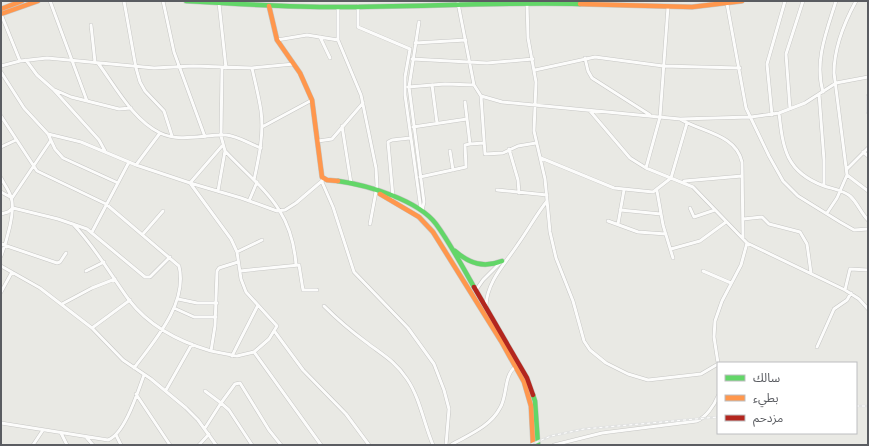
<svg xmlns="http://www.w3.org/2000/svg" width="869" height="446" font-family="Ubuntu,'Noto Sans Arabic',sans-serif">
<rect width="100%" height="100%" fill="#e9e9e4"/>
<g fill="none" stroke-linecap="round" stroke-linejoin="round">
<!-- street casing -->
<g stroke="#c6c6c4" stroke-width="4">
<path id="street" d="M50 1 87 101 119 109 131 108
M124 1 136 68 140 82 145 91 164 111 172 136
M163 1 174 52 205 137
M219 3 226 68
M458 3 474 85 481 96 502 102 680 119 751 117 779 113 805 103 836 83 868 77
M527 3 528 38 536 82 534 131 545 179 550 232 556 258 573 301 584 341 590 350 606 363 628 374 648 380 701 374 718 364
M727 4 746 108 769 156 783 181 798 196 840 222 854 230 868 229
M358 6V27L410 49
M338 7V40L361 95 376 168 377 186 370 224
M1 14 20 61
M419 22 409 87 424 202 422 211
M91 25 95 62
M320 37 330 58
M277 40 307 35 338 40
M415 43 466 40
M410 49 405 77V95L421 210
M585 58 588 71 592 78 650 115
M412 59 487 63 533 59
M26 60 37 75 53 89 99 140 105 151
M98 63C115 86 133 120 160 133 181 143 205 134 226 135 238 136 250 144 261 148
M1 66 20 61 47 58 154 68 193 66 252 68 294 64
M222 68 221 136 225 151C261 189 292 207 296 265
M252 68C255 82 259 97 261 111 264 134 259 157 254 180
M535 70 595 57 663 66 740 68
M1 72 24 108 48 134 55 149 63 158 118 183
M432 85 437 123
M408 87 445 84 474 85
M55 90 71 97 87 101
M823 92C814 61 827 30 836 1
M819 94 824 160V186
M481 96 485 154 503 153 518 146 536 143
M868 96V112
M790 109 786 54 803 1
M590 111 630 158 646 168 693 187 747 243 845 290 859 299 868 309
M779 113C783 149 786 172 824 186 833 189 842 190 850 196 857 202 861 213 868 220
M772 115 767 64 785 1
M1 116 37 171 106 204 179 266C188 303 155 340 134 368
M680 119C701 132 736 134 742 162L743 239
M342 126 351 183
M262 127 312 100
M413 127 467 119
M48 134 81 142 136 165 190 183 241 198 277 211 285 210 296 203 323 180
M318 141 332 139 363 103
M470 144 484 143
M222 146 190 183 231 239 237 252 241 279 246 292 277 326 269 339 254 352 321 445
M1 147 16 140
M509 149 518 180 519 193
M450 151 453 170
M863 152 868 156
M541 158 614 188 653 192 671 178 687 123
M136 165 160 133
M646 168 660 117 668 7
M847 169 868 148
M847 175 868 191
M420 177 466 167 465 145 470 144 465 102
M1 178C4 184 9 190 11 197 16 211 6 243 1 256
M684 181 742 176
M322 182 333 207 354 272 408 328 434 364 444 390 449 409 446 445
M497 190 547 195
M218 191 225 151
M657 191 663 225 673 258
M1 192 12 198 51 140
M393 197 388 142 392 140 410 138
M249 201 257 182
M13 208 58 219 87 229 145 277H150L170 257
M690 208 694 217 715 210
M620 210 661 214
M827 213 837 198 847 175 834 73C834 48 844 23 856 1
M1 214 8 212 13 208
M743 219 762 217 769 224 800 232 807 244 811 273
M608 221 638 232 666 234
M73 224C96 248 110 274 129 300 149 326 180 342 211 351
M618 224 624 190
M92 232 129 162
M143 234 163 211
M1 244 57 263 60 262 66 253
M671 249 700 241 726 222
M237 252 262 240
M238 262 219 268 217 271 215 326 211 351 237 356 254 352
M1 266 40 288 92 328 123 360 151 379 186 408 198 420 216 445
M86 271 104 262
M240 271 299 265 303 290H317
M703 271 731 283
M476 290 483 280 500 263
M845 290 850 269 868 270
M1 292 12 272
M178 299 197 303H217
M62 304 92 288 115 279
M324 306C337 319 351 331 366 342 383 355 395 361 407 379 420 398 424 424 433 445
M486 306C487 281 505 264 518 244 528 230 536 215 547 201
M174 308 194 317H216
M92 328 130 300
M275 332 303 370 346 414 369 445
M817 347 834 309 847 300 851 293
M232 356 258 305
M718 363 714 337 715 321 722 301 741 265 747 243
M166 390 192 344
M205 391 221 403 235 384 240 383 269 430 281 445
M136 394 170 445
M1 423 108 440C125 434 138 391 144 375
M205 428 221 403 229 410 252 445
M61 433 67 445
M116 435 121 445
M87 438 93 445
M33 445 43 430
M199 445 209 434
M451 445C468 435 490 427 500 408 508 395 503 376 516 366
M554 445 602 433 697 421C706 417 714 406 718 396"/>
</g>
<!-- fast casing -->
<g stroke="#c5c6c4" stroke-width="5.5">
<path id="fast" d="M186 1C236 4 287 7 337 7 418 7 499 2 580 4
M338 181C367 185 418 200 436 224 450 243 462 266 474 287
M455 251C470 264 484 268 502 261
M533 395 535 401 538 445"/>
</g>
<!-- slow casing -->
<g stroke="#c5c6c4" stroke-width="5.5">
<path id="slow" d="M580 4 692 7 742 1
M269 6 277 40 300 73 312 100 322 177 327 180 338 181
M1 9 22 1
M1 14 38 1
M380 194 419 217 433 232 501 341 524 382 531 406 533 445"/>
</g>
<!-- jam casing -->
<g stroke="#c5c6c4" stroke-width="5.5">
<path id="jam" d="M474 287 527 378 533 395"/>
</g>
<!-- street -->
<use href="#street" stroke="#fcfcfb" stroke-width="3"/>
<!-- fast -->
<use href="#fast" stroke="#63d668" stroke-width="4.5"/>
<!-- slow -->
<use href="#slow" stroke="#ff974d" stroke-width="4.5"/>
<!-- jam -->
<use href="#jam" stroke="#b3261e" stroke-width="4.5"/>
<!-- rail casing -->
<g stroke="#e1e2e1" stroke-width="2.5">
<path id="rail" d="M856 406H868
M530 445 551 436 584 429 718 417"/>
</g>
<!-- rail -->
<use href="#rail" stroke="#fff" stroke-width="1" stroke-dasharray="3" stroke-linecap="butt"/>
</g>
<!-- border -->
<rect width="869" height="446" fill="none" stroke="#5a5c61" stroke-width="4"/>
<!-- legend -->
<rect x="717" y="362" width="140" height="72" fill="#ffffff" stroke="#bdbec0"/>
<rect x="725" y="375" width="20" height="6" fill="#63d668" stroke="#bdbec0"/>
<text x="753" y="382" font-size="12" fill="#5a5c61">سالك</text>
<rect x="725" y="395" width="20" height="6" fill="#ff974d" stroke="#bdbec0"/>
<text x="753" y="402" font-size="12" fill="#5a5c61">بطيء</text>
<rect x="725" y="415" width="20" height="6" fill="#b3261e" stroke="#bdbec0"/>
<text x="753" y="422" font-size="12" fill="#5a5c61">مزدحم</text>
</svg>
